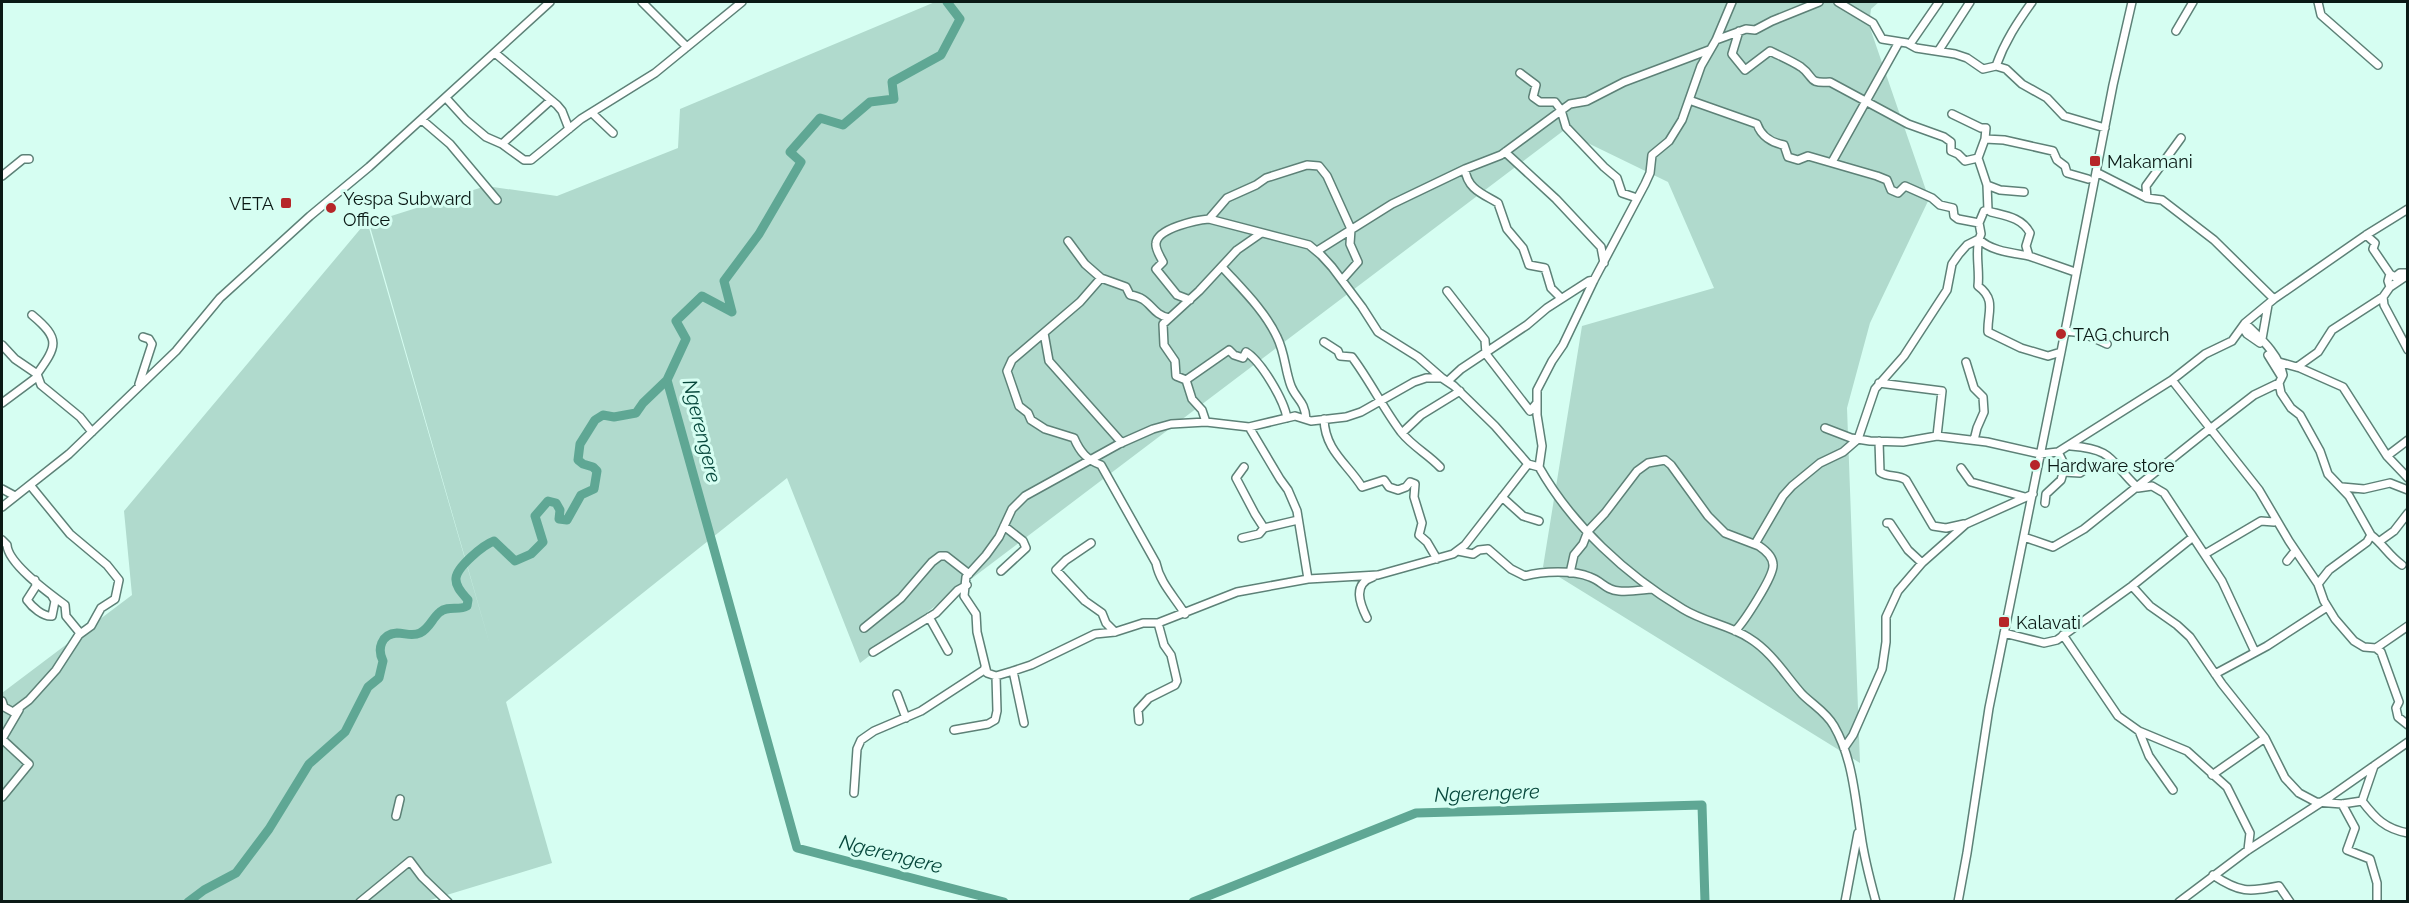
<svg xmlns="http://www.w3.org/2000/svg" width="2409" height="903" font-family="Raleway,sans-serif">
<rect width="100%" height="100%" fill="#d6fef2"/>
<!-- green -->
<path fill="#b0dacd" d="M935 2H1879L1871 9 1869 25 1929 199 1870 323 1847 408 1860 763 1543 567 1582 326 1714 288 1668 182 1563 131 860 663 787 478 506 702 552 863 427 901 2 902V693L132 595 124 511 367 221 490 645 369 223 486 186 557 196 678 148 680 109Z"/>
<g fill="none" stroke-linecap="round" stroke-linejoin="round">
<!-- river -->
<path stroke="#5fa794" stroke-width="9" d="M947 2 960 19 941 55 892 82 894 99 870 102 843 125 820 118 790 152 801 162 759 234 724 281 732 312 702 296 676 321 686 339 667 380 797 848 1004 902
M188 902 204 890 236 873 269 829 309 764 345 732 368 687 379 678 383 661C377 649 381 634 397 633 405 633 412 637 420 633 430 628 432 618 440 612 448 605 459 611 467 606L468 600C463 594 455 587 456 578 457 567 483 545 494 541L515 561 531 554 543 542 535 516 548 501 556 503 560 510 559 519 567 520 581 495 594 489 597 471 593 467 583 464 578 460 580 444 595 420 603 415 614 417 636 413 643 403 667 380
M1193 902 1416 813 1702 805 1705 902"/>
<!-- minor casing -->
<g stroke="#5d8177" stroke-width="10">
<path id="minor" d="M642 2 687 47
M1732 2 1716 40 1701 66 1682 120 1669 141 1652 155 1650 173 1645 184 1594 280 1563 345 1552 361 1537 390V415L1542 446 1539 467C1572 525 1626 575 1683 609 1704 622 1729 625 1749 638 1772 652 1785 675 1802 694 1813 705 1826 712 1834 726 1853 759 1855 798 1861 835 1864 858 1870 880 1876 902
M1838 2 1873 23 1882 39 1907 43 1916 48 1955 54 1967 58 1983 69 1996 66 2006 69 2022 84 2047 98 2064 116 2105 128
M2318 2 2321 15 2378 65
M1739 31 1732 54 1745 70 1770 51C1780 56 1792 61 1801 67 1815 77 1807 84 1830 82L1908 124 1944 137 1951 142V151L1958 154 1965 161 1978 158 1987 185 1988 210 1984 211 1979 223 1981 234 1979 239 1967 245 1959 254 1952 264 1947 290 1904 356 1875 389 1858 439 1843 452 1820 463 1792 486 1783 496 1755 544
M2176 31 2193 2
M1716 40 1746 29 1755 30 1772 21 1819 2
M1910 44 1939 2
M1939 50 1970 2
M495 53 557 105 562 111 569 129
M1996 66C2005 41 2017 23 2032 2
M1520 73 1536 85 1533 97 1540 102H1555L1561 110 1566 127 1604 167 1617 178 1622 193 1637 198
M446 98 466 120 486 137 502 144 524 160H531L581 119 655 73 742 2
M1689 100 1757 124C1761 136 1772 143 1784 145L1788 157 1798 160 1808 156 1877 176 1887 180 1891 190 1898 193 1905 186 1932 198 1940 205 1953 208 1954 216 1958 219 1979 223
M592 113 613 133
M1952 114 1981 128H1986L1985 139 1978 158
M422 120 450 144 497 200
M1985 139 2004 140 2053 151 2057 160 2065 166 2067 173 2088 179
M502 144 551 100
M1505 152 1556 199 1601 247 1604 263
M1832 162 1899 42
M1465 169C1467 189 1483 194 1498 203L1507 229 1523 248 1529 265 1545 268 1551 288 1561 298
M2096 172 2147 198 2162 200 2214 240 2274 299
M2 176 23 159H29
M1987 185 2000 190 2024 192
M2147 198 2146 186 2181 138
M1991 212C2007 216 2022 218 2030 233L2026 246 2029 256 2075 272
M1209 219 1227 198 1256 185 1266 178 1307 165 1319 166 1327 176 1351 229 1350 244 1358 262 1342 280
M2366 235 2375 243 2373 249 2390 274 2388 281 2390 287 2383 297 2384 305 2408 350
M1979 239C1990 251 2013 253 2029 256
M1979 240C1975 252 1980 271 1978 286 1997 300 1987 313 1988 332L2021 348 2048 356 2061 352
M1068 241 1085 264 1101 278 1126 287 1130 295C1152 298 1150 314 1169 318
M1317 251 1392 204 1465 169 1501 155 1570 104 1587 101 1624 82 1709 50
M1223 268C1242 289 1265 311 1277 337 1285 353 1285 370 1291 386 1296 399 1305 401 1306 419
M2390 274 2395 277 2400 273H2408
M1101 278 1080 302 1012 360 1007 371 1019 406 1028 413 1031 420 1045 429 1074 438C1080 452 1087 460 1101 465L1156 563C1160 583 1174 596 1185 614
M2390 287 2408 275
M1447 291 1485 340 1486 354 1530 411 1536 404
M1190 300 1177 295 1156 269 1163 262C1160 256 1155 249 1156 243 1158 228 1197 220 1209 219L1309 245 1321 255 1332 267 1362 307 1378 332 1418 357 1442 378
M32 315C61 339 57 346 37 374
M2245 323C2260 338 2279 354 2283 375L2279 383 2281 393 2291 408 2300 415 2320 451 2328 474 2349 496 2371 535 2367 542 2329 570 2318 584
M2243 328 2247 334 2260 343
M2065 331 2083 333 2107 344
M1044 333 1049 361 1122 443
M2262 339 2268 305
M1324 342 1338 351 1340 356 1352 357C1370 381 1383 408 1401 432 1413 447 1428 454 1440 467
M2 345 15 359 37 374 41 385 80 417 92 432
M2268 355 2281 376
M1966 362 1974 388 1983 397 1984 412 1977 428 1974 440
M2279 362 2300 368 2343 387 2387 456 2408 478
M2297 367 2318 352 2332 330 2383 297
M1186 380 1229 350 1234 355 1243 358 1246 352C1261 361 1284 400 1287 418
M2172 380 2259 490 2289 541 2318 584 2324 601 2335 619 2354 641 2364 647 2376 648 2381 652 2399 702 2396 708 2398 717 2408 725
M1448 381 1461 369 1527 325 1547 308 1589 281 1594 280
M1879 383 1942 391 1937 436
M139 384 152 344 149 339 143 337
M2 403 37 377
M1324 419C1325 451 1348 464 1362 487L1384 480 1389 487 1398 490 1406 487 1410 482 1415 484 1414 497 1422 523 1419 535 1427 542 1437 559
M1206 422 1202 410 1192 399 1186 380 1176 376 1175 361 1164 345 1163 324 1199 291 1237 250 1260 234
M1249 427 1280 479 1288 490 1297 511 1308 579
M1825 428 1851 438 1870 441 1903 442 1937 436 1987 442 2040 454 2058 452 2172 380 2205 354 2232 341 2245 323 2274 299 2366 235 2408 209
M2210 429 2254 395 2279 383
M1402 433 1421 415 1460 391
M1879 441 1880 472C1888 478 1898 474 1906 480L1933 526 1946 528 1964 524
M2071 446C2115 449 2110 462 2138 488L2152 486 2164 493 2222 581 2255 652
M2387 456 2408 440
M1528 464 1465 545 1453 554 1378 575 1308 579 1237 592 1158 623H1143L1115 632 1095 634 1031 665 1013 671 996 676 987 673 977 632 976 614 964 596 966 577 986 555 999 537 1012 509 1025 496 1119 444 1153 429 1171 424 1206 422 1249 427 1295 416 1311 421 1346 417 1361 412 1414 382 1426 378H1442L1454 386 1495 426 1528 464 1539 467
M1244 467 1236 478 1255 514 1264 528
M1961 468 1971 482 2025 497
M2063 472 2080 473 2084 470
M30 485 70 534 107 565 119 580 115 599 101 608 91 626 80 634
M2342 487 2364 489 2390 483 2408 490
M2 489 15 496
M1502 497 1523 516 1539 521
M2045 503 2046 494 2061 480 2065 466 2058 452
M2 507 69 454 176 351 220 298 310 216 369 167 550 2
M1887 523H1890L1908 550 1922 563
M2371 535C2383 544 2389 556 2402 565
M2024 537 2053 547 2084 529 2208 430
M1242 538 1259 534 1264 528 1298 520
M2 540 7 545C8 564 50 594 65 605L66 616 80 633 56 670 29 700 13 712 4 707 2 701
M2380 541 2394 531 2408 513
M1091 543 1066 560 1056 570 1085 601 1102 613 1106 623 1115 632
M1458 551 1473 554 1479 550 1488 549 1511 569 1525 576C1542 571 1574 570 1590 577 1602 581 1605 590 1619 591 1630 592 1641 590 1652 589
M2205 554 2261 521 2274 522
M2287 561 2295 551
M1001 571 1026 548 1023 541 1004 526
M1570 573 1574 555 1583 544 1588 531 1605 513 1637 471 1648 463 1665 460 1671 465 1708 516 1725 533 1759 546C1765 550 1773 557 1773 565 1774 576 1744 622 1735 631
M35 580 36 586 27 600C32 607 43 617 52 616L55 601 52 596
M2132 586 2150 606 2177 625 2190 637 2222 684 2265 738 2285 778 2299 793 2316 802 2342 804 2362 801C2375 818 2385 829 2408 833
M929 617 948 651
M1367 618C1360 604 1352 584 1373 577
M864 628 901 598 932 562 940 556H946L969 574
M2004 633 2044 643 2057 640 2132 586 2193 537
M2063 635 2118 716 2139 731 2187 751 2227 787 2250 833 2248 850
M2376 648 2408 626
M873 652 936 613 958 590 967 585
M1013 671 1024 723
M2215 674 2267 646 2327 607
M897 694 906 718
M1139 721 1138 710 1149 698 1175 685 1177 681 1171 655 1164 645 1158 623
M954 730 988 724 995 720 997 711 996 676
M2139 731 2149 756 2173 790
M1844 748 1853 735 1882 669 1886 642V617L1898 591 1922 563 1966 524 2033 494
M2212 775 2265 738
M854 793 857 749 861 740 874 731 921 711 984 670 985 667
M2 797 29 764 2 739 19 710
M2362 801 2374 766
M2342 804 2355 828 2347 850 2370 859 2377 883V902
M396 816 400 799
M2213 875C2240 893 2248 892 2279 886L2290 902
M360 902 410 861 422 877 448 902
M1845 902 1858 833
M1958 902 1967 853 1989 708 2061 352 2113 85 2132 2
M2179 902 2248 850 2331 796 2408 742"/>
</g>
<!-- minor -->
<use href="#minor" stroke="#fff" stroke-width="7"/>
</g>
<!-- markers -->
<g fill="#b62629" stroke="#d6fef2" stroke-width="2">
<rect x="2089" y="155" width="12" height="12" rx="3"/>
<rect x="280" y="197" width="12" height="12" rx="3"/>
<circle cx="331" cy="208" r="6"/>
<circle cx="2061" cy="334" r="6"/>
<circle cx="2035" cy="465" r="6"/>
<rect x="1998" y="616" width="12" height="12" rx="3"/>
</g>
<g text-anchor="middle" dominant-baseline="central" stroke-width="6" stroke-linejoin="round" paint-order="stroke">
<!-- poi labels -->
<g font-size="18" fill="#0a1915" stroke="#d6fef2" text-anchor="start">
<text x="2107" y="161">Makamani</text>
<text x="343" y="198">Yespa Subward<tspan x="343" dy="21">Office</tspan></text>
<text x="274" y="203" text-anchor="end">VETA</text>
<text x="2073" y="334">TAG church</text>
<text x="2047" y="465">Hardware store</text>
<text x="2016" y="622">Kalavati</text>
</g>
<!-- water labels -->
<g font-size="20" font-style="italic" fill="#07483c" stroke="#d6fef2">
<text transform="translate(702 431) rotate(76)">Ngerengere</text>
<text transform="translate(1487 793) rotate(-2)">Ngerengere</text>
<text transform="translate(891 854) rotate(14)">Ngerengere</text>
</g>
</g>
<!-- border -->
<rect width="2409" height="903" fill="none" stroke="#0a1915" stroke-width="6"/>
</svg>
